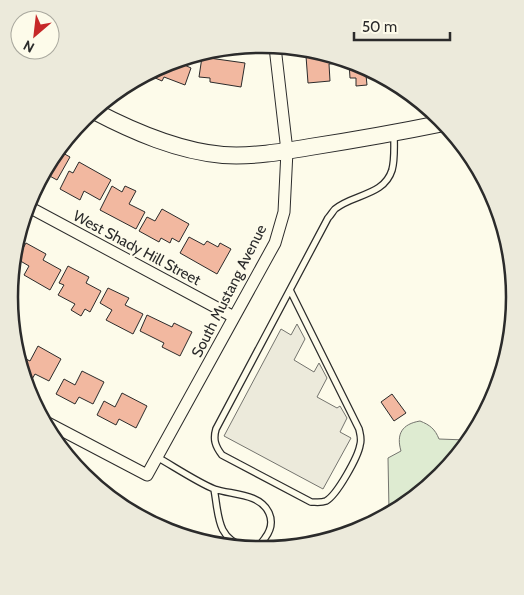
<svg xmlns="http://www.w3.org/2000/svg" width="524" height="595" font-family="Cabin,sans-serif">
<rect width="100%" height="100%" fill="#fdfbea"/>
<!-- green -->
<path fill="#deebd1" stroke="#74746e" d="M420 421C430 425 435 429 439 439L466 440 441 477 389 511 388 458 401 451C396 434 402 424 420 421Z"/>
<!-- parking -->
<path fill="#eceadb" stroke="#74746e" d="M297 324 305 339 294 360 314 372 319 363 327 378 317 397 337 408 340 406 347 418 340 432 351 438 323 489 224 436 281 329 291 335Z"/>
<!-- building -->
<path fill="#f2b8a0" stroke="#2b2b2b" d="M315 55 342 60V63L329 64 330 81 308 83 306 56Z
M202 57 245 63 241 87 210 82V78L199 77Z
M176 61 191 68 185 85 164 77 162 81 153 77 157 69 165 63Z
M349 62 359 64 376 75H366L367 85 356 86V78H350Z
M61 152 70 157 57 180 46 174Z
M79 162 111 180 100 200 84 191 80 200 60 189 69 171 73 173Z
M112 186 122 192 125 186 136 191 129 204 145 212 136 229 100 210Z
M162 209 189 224 179 242 172 238 170 243 161 238 159 242 139 231 147 217 155 221Z
M189 237 204 245 207 241 218 247 220 243 231 249 217 274 180 253Z
M26 243 46 254 43 260 61 270 50 290 24 275 29 266 17 259Z
M68 266 89 277 86 283 101 291 90 312 85 309 81 316 71 310 75 304 58 295 64 285 59 283Z
M108 288 129 298 125 305 143 314 133 334 106 320 112 310 100 303Z
M147 315 172 327 174 323 192 332 180 356 162 347 164 343 140 331Z
M38 346 61 359 49 381 35 374 31 381 25 378 20 356 30 361Z
M82 371 104 382 93 404 79 397 75 404 56 394 64 379 75 385Z
M122 393 147 406 136 428 119 419 116 425 97 415 104 401 115 407Z
M392 394 406 413 394 421 381 402Z"/>
<g fill="none" stroke-linecap="round" stroke-linejoin="round">
<!-- lane casing -->
<g stroke="#2b2b2b" stroke-width="8">
<path id="lane" d="M290 290 359 429C360 434 362 439 360 445 358 457 337 495 326 501 321 503 316 502 311 502L222 455C215 446 213 439 216 429L328 218C331 215 333 211 335 209 353 194 384 196 392 170 395 159 394 146 394 135
M157 457C173 466 197 482 214 489 232 495 260 493 269 513 273 522 271 530 265 538 260 546 255 548 246 548
M214 489C219 515 216 538 245 547
M184 535H192L201 539"/>
</g>
<!-- street casing -->
<g stroke="#2b2b2b" stroke-width="13">
<path id="street" d="M27 206 234 317
M46 422 147 475 275 243 284 212 287 151 275 47"/>
</g>
<!-- secondary casing -->
<g stroke="#2b2b2b" stroke-width="18">
<path id="secondary" d="M94 111C134 132 178 151 223 155 252 157 281 152 310 147 355 140 400 132 444 123"/>
</g>
<!-- lane -->
<use href="#lane" stroke="#fdfbea" stroke-width="5.5"/>
<!-- street -->
<use href="#street" stroke="#fdfbea" stroke-width="11"/>
<!-- secondary -->
<use href="#secondary" stroke="#fdfbea" stroke-width="16"/>
</g>
<g text-anchor="middle" dominant-baseline="central" stroke-width="4" stroke-linejoin="round" paint-order="stroke">
<!-- street labels -->
<g font-size="15" fill="#2b2b2b" stroke="#fdfbea">
<text transform="translate(137 248) rotate(28)">West Shady Hill Street</text>
<text transform="translate(229 291) rotate(-63)">South Mustang Avenue</text>
</g>
</g>
<!-- crop -->
<path d="M0 0H524V595H0ZM18 297a244 244 0 1 1 488 0a244 244 0 1 1-488 0Z" fill="#eceadb" fill-rule="evenodd"/>
<path fill="none" stroke="#2b2b2b" stroke-width="2.5" d="M18 297a244 244 0 1 1 488 0a244 244 0 1 1-488 0Z"/>
<!-- north arrow -->
<g transform="translate(35 35) rotate(208)"><circle r="24" fill="#fdfbea" stroke="#a9a89e"/>
<path d="M0-4L9 19L0 12L-9 19Z" fill="#c62828"/>
<text y="-8" font-size="14" font-weight="bold" text-anchor="middle" fill="#2b2b2b">N</text>
</g>
<!-- scale -->
<path d="M354 32v8h96v-8" fill="none" stroke="#2b2b2b" stroke-width="2.5"/>
<text x="362" y="32" font-size="15" fill="#2b2b2b" stroke="#fdfbea" stroke-width="4" paint-order="stroke">50 m</text>
</svg>
